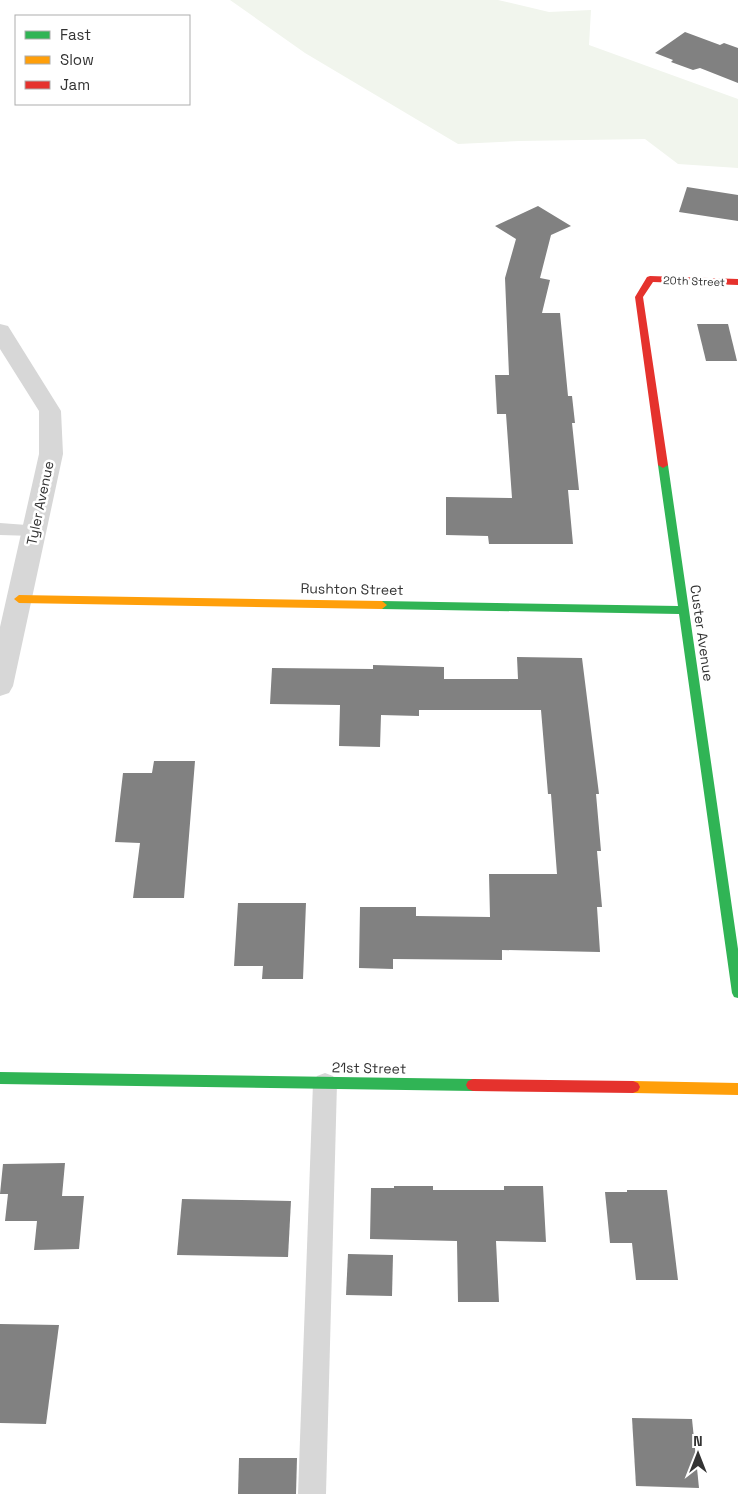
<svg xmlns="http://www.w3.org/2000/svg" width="738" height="1494" font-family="'Space Grotesk',sans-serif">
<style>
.green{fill:#f1f5ed}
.building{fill:#818181}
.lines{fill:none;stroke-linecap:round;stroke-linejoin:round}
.lane{fill:#d7d7d7;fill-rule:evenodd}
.street{fill:#d7d7d7;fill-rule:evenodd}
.fast{fill:#30b455;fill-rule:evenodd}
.slow{fill:#ff9f0a;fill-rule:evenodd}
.jam{fill:#e5322d;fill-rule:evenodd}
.labels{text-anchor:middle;stroke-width:5;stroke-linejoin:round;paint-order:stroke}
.far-street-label{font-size:11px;fill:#333;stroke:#fff}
.street-label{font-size:14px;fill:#333;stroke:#fff}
</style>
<rect width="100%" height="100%" fill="#fff"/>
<!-- green -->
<path class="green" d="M230 0H498L549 12 591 10 589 45 738 99V168L678 164 645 139 519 141 458 144 305 53Z"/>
<!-- building -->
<g class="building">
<path d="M685 32 720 45 724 43 738 48V83L700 68 693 70 671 62 673 60 655 53Z"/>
<path d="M687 187 738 195V221L679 212Z"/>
<path d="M538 206 571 226 551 235 540 278 550 280 542 313H560L568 396H572L575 423H572L579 490H568L573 544H489L488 536 446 535V497L512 498 506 414H497L495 375H509L505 278 516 239 495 226Z"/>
<path d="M697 324H728L737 361H706Z"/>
<path d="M517 657 582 658 599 794H596L601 851H597L602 907H597L600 952 502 950V960L393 959V969L359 968 360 907H416V916L490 917 489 874H557L551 794H548L541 710H419V716L381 715 380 747 339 746 340 705 270 704 272 668 373 669V665L444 667V679H518Z"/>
<path d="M154 761H195L184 898H133L140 843 115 842 123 773H152Z"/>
<path d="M238 903H306L303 979H262L263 966H234Z"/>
<path d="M65 1163 62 1196H84L79 1249 34 1250 37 1221H5L8 1194H0L3 1164Z"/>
<path d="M394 1186H433V1190H504V1186H543L546 1242 496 1241 499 1302H458L457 1241 370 1239 371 1188H394Z"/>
<path d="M627 1190H667L678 1280H636L632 1243H610L605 1192H627Z"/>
<path d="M182 1199 291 1201 288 1257 177 1255Z"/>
<path d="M348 1254 393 1255 392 1296 346 1295Z"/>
<path d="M0 1324 59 1325 46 1424 0 1423Z"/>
<path d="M632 1418 692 1419 699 1488 636 1486Z"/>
<path d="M239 1458H297L296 1494H238Z"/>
</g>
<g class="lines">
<!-- lane -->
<g class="lane">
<path d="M0 523 40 526 43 530 40 534 34 536 0 535Z"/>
<path d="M325 1073 333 1076 337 1083 326 1494H298L313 1083 317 1076Z"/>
</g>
<!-- street -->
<path class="street" d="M0 324 8 326 61 411 63 454 13 686 9 693 0 696V627L39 454V411L0 349Z"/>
<!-- fast -->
<g class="fast">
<path d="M663 462 668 465 738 949V998L734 997 732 993 679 614 382 609 377 605 382 601 678 606 658 465Z"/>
<path d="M0 1072 473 1079 478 1081 480 1085 478 1089 473 1091 0 1084Z"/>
</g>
<!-- slow -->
<g class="slow">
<path d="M19 595 382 601 387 605 382 609 19 603 14 599Z"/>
<path d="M633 1081 738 1083V1095L633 1093 628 1091 626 1087 628 1083Z"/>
</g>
<!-- jam -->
<g class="jam">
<path d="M650 276 738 279V285L653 282 643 297 668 465 663 468 658 465 635 297 647 277Z"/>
<path d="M473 1079 633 1081 638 1083 640 1087 638 1091 633 1093 473 1091 468 1089 466 1085 468 1081Z"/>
</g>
</g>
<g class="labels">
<!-- far-street labels -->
<g class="far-street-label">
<text transform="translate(694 281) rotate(2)" y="4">20th Street</text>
</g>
<!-- street labels -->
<g class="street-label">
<text transform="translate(40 503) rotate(-78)" y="5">Tyler Avenue</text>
<text transform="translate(352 589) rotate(1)" y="5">Rushton Street</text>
<text transform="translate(702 633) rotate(82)" y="5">Custer Avenue</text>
<text transform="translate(369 1068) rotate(1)" y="5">21st Street</text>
</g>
</g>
<!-- legend -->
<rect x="15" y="15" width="175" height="90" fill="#ffffff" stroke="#adadad"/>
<rect x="25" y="31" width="25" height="8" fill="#30b455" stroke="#adadad"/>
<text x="60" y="40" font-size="15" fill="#333333">Fast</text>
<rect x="25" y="56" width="25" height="8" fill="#ff9f0a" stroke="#adadad"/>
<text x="60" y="65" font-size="15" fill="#333333">Slow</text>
<rect x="25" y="81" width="25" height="8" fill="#e5322d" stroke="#adadad"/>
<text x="60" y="90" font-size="15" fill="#333333">Jam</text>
<!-- north arrow -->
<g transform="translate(698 1454)" stroke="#ffffff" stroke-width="4" paint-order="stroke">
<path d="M0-4L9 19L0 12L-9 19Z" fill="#333333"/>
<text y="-8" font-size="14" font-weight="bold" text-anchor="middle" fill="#333333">N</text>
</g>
</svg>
